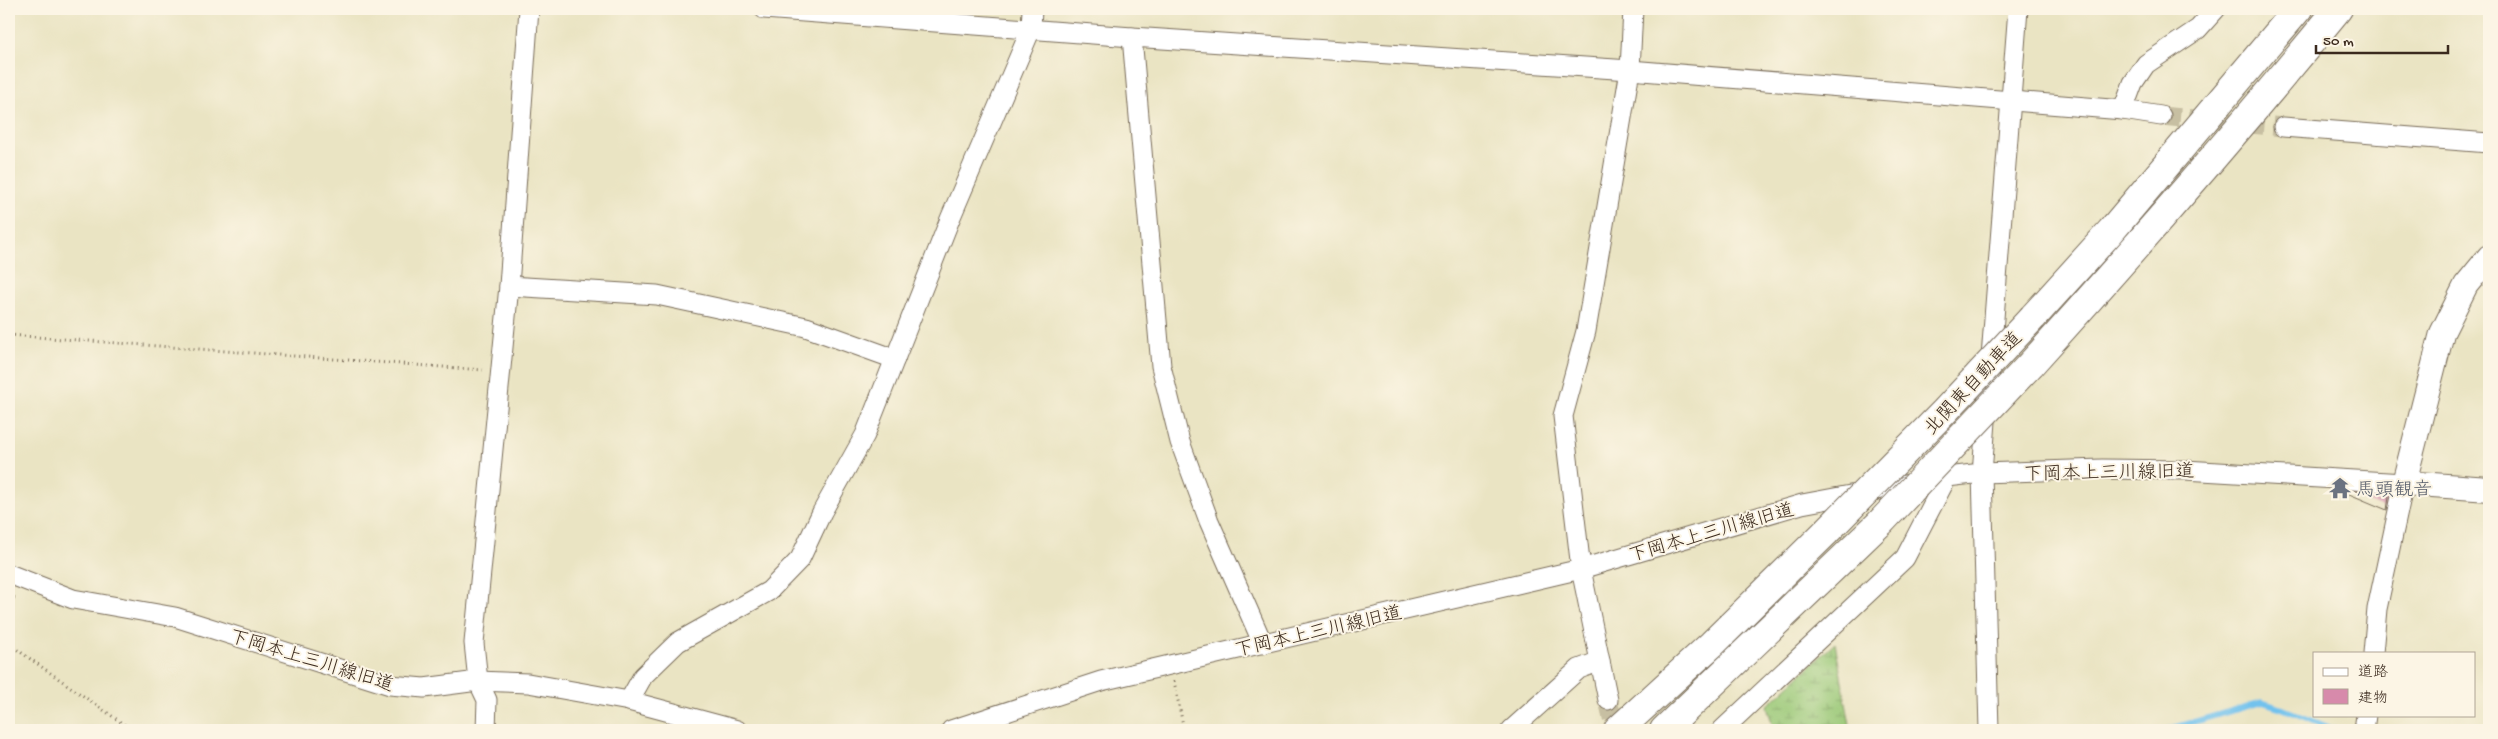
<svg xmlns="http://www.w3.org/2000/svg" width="2498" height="739" font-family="'Gochi Hand','Klee One',sans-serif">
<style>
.wetland{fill:url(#wetland-marsh);stroke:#6a794a}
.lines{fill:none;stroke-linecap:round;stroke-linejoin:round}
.stream{stroke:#72c2ed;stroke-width:5.5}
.building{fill:url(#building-hatch)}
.minor-tunnel{stroke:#c7bfa2;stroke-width:19;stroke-dasharray:19 9;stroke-linecap:butt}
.minor-casing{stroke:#786b58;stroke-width:21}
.tertiary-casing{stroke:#786b58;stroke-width:26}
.motorway-casing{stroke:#786b58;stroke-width:30}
.path{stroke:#786b58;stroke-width:3;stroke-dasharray:1 4;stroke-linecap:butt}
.minor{stroke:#fff;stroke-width:19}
.tertiary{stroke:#fff;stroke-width:24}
.motorway{stroke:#fff;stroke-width:28}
.motorway-bridge-casing{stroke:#786b58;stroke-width:30;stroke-linecap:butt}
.motorway-bridge{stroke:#fff;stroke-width:28}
.labels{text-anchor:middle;stroke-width:4;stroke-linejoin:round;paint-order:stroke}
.street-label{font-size:19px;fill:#3b2a1e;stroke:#fcf5e5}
.worship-label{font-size:19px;fill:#5b616d;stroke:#fcf5e5;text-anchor:start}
</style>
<defs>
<pattern id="wetland-marsh" width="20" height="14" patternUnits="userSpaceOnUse" patternTransform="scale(1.25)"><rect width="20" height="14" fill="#99c876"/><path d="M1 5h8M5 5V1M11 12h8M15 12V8" fill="none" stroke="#7ea360"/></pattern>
<pattern id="building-hatch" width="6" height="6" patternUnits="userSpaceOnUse" patternTransform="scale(1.25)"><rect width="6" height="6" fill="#d78aab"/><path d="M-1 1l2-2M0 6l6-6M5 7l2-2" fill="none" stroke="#b0718b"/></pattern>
</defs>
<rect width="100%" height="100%" fill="#fcf5e5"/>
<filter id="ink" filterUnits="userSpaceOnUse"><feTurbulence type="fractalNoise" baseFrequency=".02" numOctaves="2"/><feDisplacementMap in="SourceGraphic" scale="10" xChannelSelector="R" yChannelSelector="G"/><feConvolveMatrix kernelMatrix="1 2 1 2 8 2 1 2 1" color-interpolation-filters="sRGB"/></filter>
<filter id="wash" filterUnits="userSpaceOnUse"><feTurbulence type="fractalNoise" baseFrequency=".0096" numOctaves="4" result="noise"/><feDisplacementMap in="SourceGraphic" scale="20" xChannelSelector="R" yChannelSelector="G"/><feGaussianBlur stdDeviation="1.12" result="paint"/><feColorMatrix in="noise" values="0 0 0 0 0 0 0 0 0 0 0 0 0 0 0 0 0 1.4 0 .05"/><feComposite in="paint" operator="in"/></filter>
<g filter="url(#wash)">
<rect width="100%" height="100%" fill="#eae4c3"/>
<!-- wetland -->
<path class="wetland" d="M1835 643 1851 730H1774L1767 706Z"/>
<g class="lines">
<!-- stream -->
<path class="stream" d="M2166 730 2262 702 2281 708 2336 730"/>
</g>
<g id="blocks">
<!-- building -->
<path class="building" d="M2342 491 2387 493 2389 497 2387 510Z"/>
</g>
</g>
<g filter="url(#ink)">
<use href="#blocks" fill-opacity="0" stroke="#786b58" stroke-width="1"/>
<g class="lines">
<!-- minor-tunnel -->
<g class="minor-tunnel">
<path d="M2161 116 2283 127"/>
<path d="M1608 700 1615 730"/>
</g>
<!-- minor casing -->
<g class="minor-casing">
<g id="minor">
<path d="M764 9 1132 37 1630 70 2123 110 2161 116"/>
<path d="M1132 37 1161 366 1180 442 1209 521 1263 644"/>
<path d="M2123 110 2133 83 2146 64 2198 29 2216 9"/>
<path d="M2283 127 2489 143"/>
<path d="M509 286 657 295 806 327 895 359"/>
<path d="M9 574 73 599 175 617 390 685 424 688 478 681 528 683 629 701 737 730"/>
<path d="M1608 700 1581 569 1563 416 1586 331 1630 70 1633 9"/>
<path d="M629 701 643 676 678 642 769 591 800 559 822 512 865 435 950 219 1031 29 1032 9"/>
<path d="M486 730 487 700 478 681 474 643 509 286 529 9"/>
<path d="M951 730 1101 681 1581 569 1802 504 1947 477 1982 473 2102 469 2185 470 2404 483 2377 609 2373 653"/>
<path d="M1511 730 1579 669 1600 661"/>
<path d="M1722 730 1905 558 1947 477"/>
<path d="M1989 730 1982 473 2018 9"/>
<path d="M2364 730 2366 715"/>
</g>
</g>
<!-- tertiary casing -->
<g class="tertiary-casing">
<path id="tertiary" d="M2489 257 2466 285 2442 333 2404 483 2489 489"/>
</g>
<!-- motorway casing -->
<g class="motorway-casing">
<g id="motorway">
<path d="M2033 317 2111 231 2298 9"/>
<path d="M2031 364C2136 248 2239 130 2338 9"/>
<path d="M1618 730 1712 644 1826 532"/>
<path d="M1664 730 1881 522"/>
</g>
</g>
<!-- path -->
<g class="path">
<path d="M9 335 483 370"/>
<path d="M9 597 18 598"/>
<path d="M9 644 132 730"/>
<path d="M1174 681 1184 730"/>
</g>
<!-- minor -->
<use href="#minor" class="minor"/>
<!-- tertiary -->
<use href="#tertiary" class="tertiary"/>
<!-- motorway -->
<use href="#motorway" class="motorway"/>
<!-- motorway-bridge casing -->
<g class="motorway-bridge-casing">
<g id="motorway-bridge">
<path d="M1881 522 2031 364"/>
<path d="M1826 532 1944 412 2033 317"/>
</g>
</g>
<!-- motorway-bridge -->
<use href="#motorway-bridge" class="motorway-bridge"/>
</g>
</g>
<!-- icons -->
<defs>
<g id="temple-bare" transform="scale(1.725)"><path d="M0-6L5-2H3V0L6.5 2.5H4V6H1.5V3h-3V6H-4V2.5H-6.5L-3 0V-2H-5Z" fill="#6b7280" stroke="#fcf5e5" stroke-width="2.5" paint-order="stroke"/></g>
</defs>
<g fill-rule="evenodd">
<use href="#temple-bare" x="2340" y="488"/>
</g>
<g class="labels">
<!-- street labels -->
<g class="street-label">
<text transform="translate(1972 382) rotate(-47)" y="7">北関東自動車道</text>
<text transform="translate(2109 471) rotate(-1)" y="7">下岡本上三川線旧道</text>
<text transform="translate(1711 531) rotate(-16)" y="7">下岡本上三川線旧道</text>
<text transform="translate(1318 630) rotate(-13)" y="7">下岡本上三川線旧道</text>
<text transform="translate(312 659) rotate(17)" y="7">下岡本上三川線旧道</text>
</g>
<!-- worship labels -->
<g class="worship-label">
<text x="2356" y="495">馬頭観音</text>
</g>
</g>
<!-- margin -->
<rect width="2498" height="739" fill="none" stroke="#fcf5e5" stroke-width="30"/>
<!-- legend -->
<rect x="2313" y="652" width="162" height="65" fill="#fcf5e5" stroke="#afa495"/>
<rect x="2323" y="668" width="25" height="8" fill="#ffffff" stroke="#afa495"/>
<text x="2358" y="676" font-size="15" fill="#3b2a1e">道路</text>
<rect x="2323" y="689" width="25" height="15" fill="#d78aab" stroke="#afa495"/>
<text x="2358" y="702" font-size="15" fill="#3b2a1e">建物</text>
<!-- scale -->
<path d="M2316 45v8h132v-8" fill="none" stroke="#3b2a1e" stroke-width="2.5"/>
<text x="2323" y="45" font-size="15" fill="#3b2a1e" stroke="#fcf5e5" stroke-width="4" paint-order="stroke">50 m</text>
</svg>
